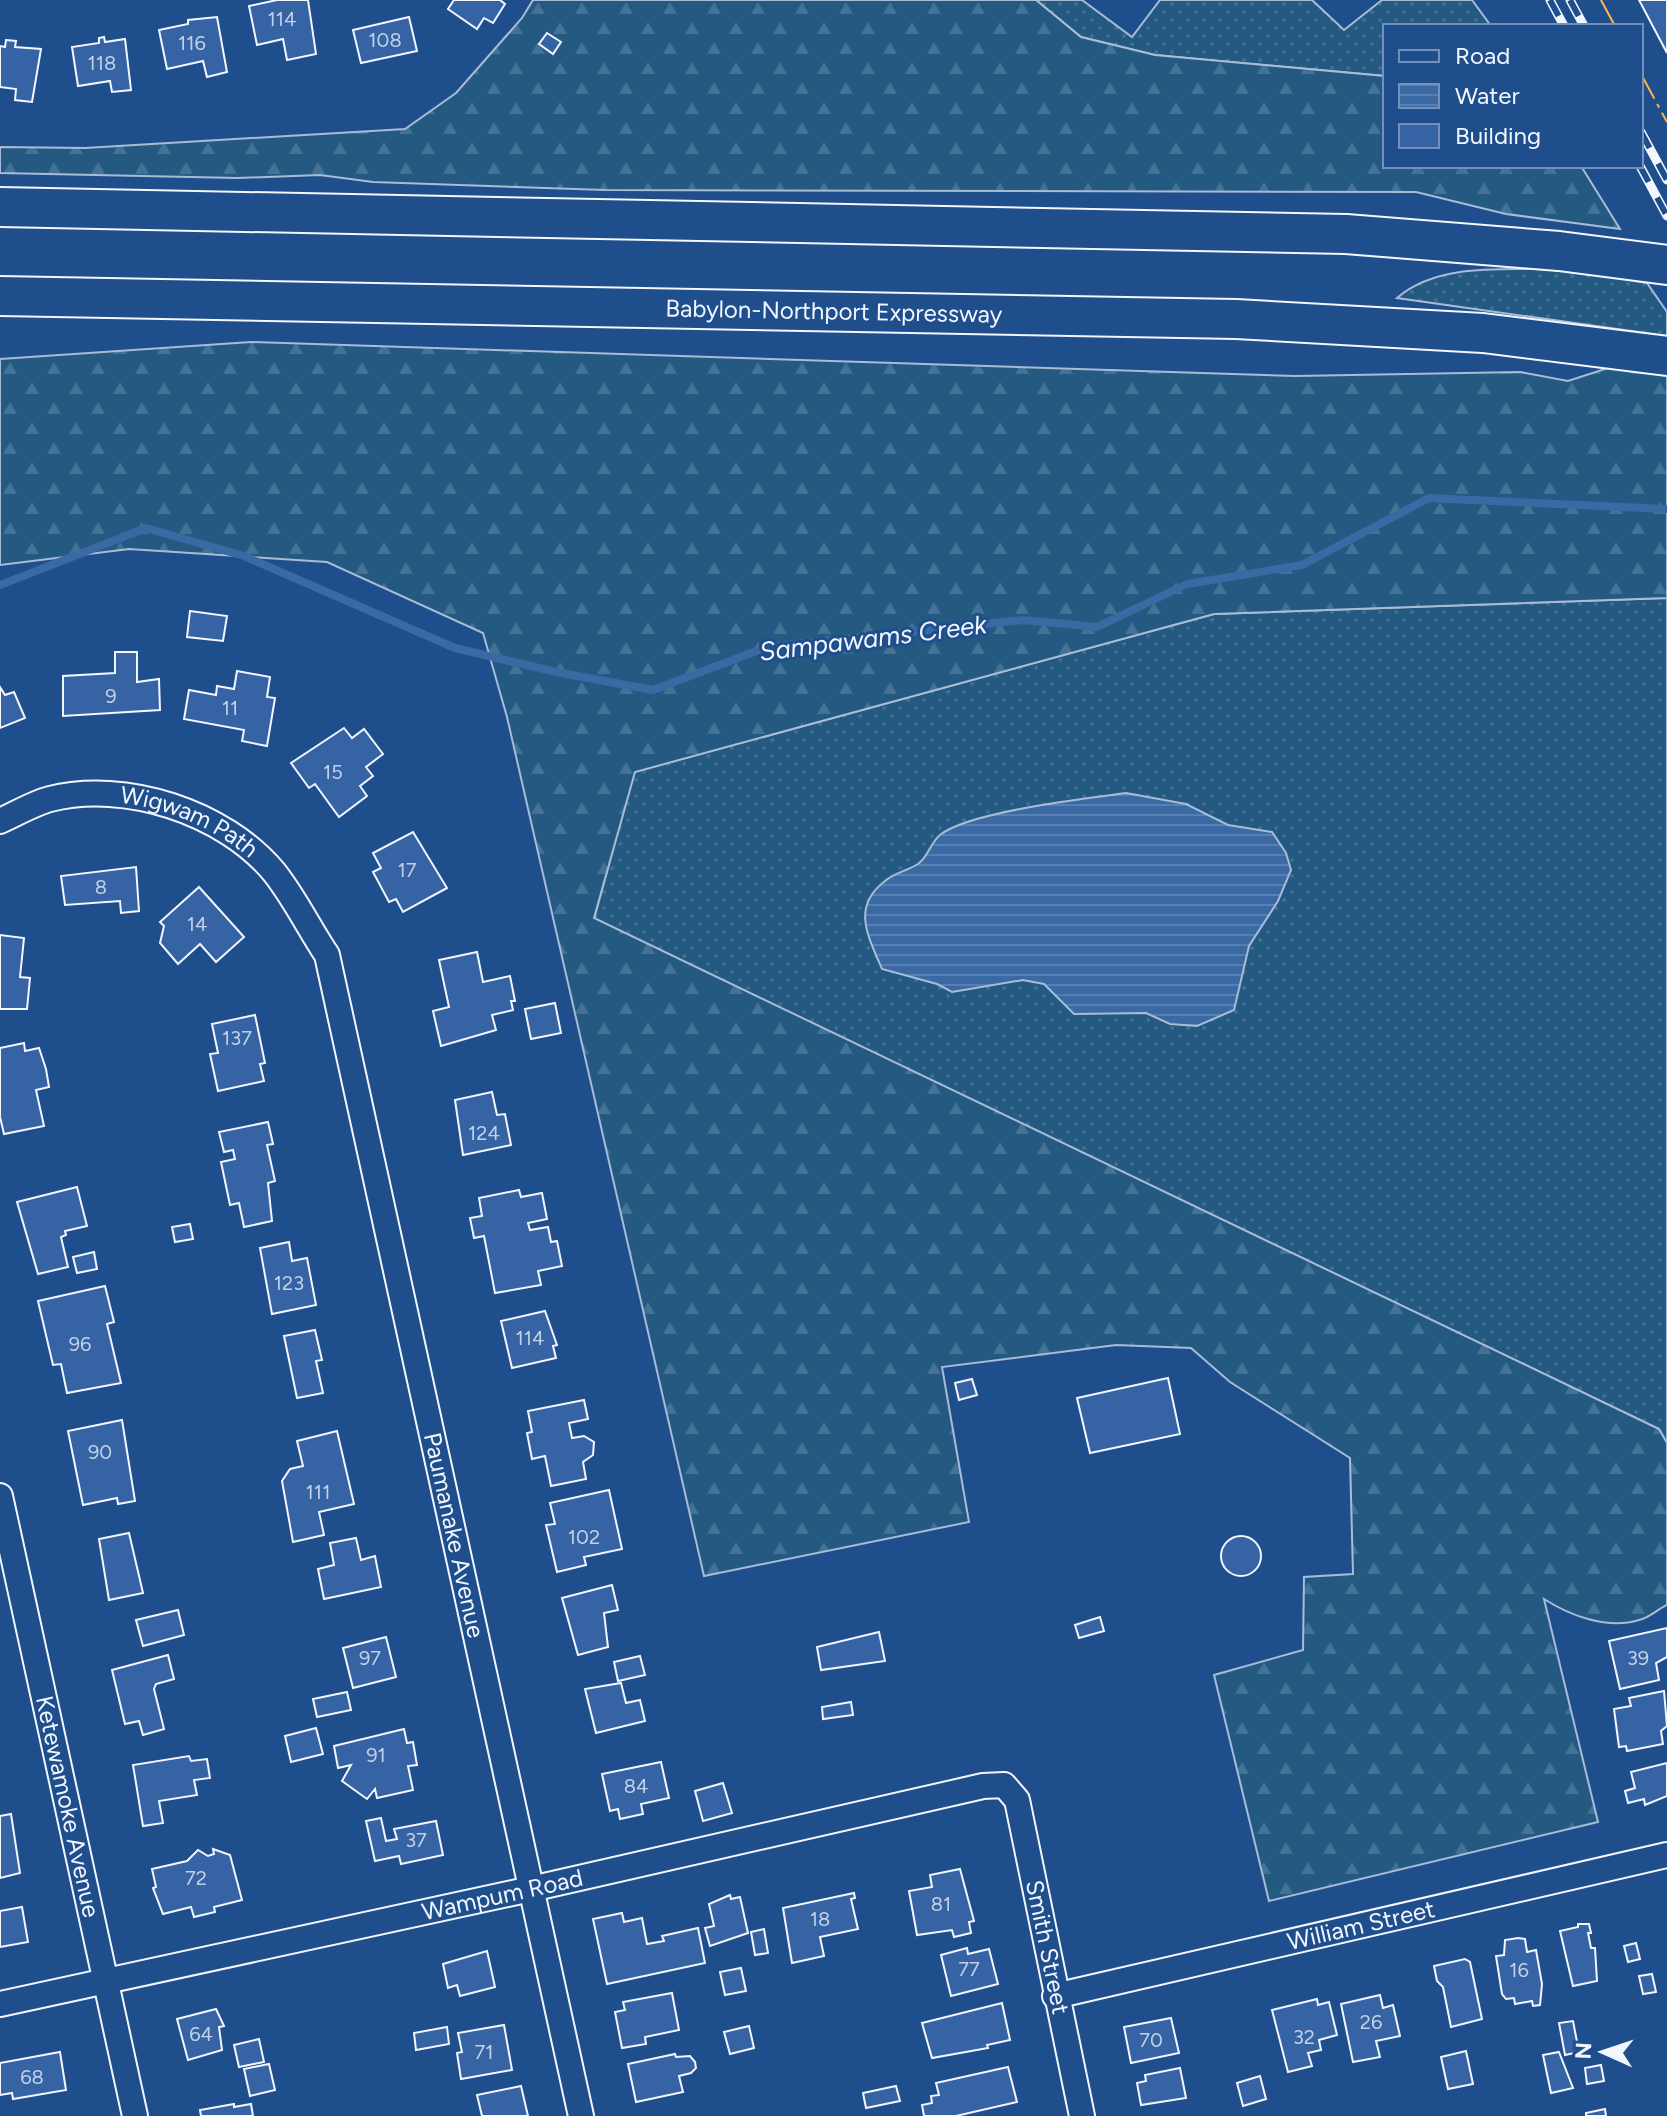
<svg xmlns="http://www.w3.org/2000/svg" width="1667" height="2116" font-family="Figtree,sans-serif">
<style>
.grass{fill:url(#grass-dots);stroke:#a8bbd7;stroke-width:2}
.forest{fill:url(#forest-firs);stroke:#a8bbd7;stroke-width:2}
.water{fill:url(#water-rules);stroke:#a8bbd7;stroke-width:2}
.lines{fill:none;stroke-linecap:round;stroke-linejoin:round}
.stream{stroke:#3b69a3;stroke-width:8}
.building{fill:#3563a3;stroke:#f2f6ff;stroke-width:2}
.street-casing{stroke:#f2f6ff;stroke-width:28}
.primary-casing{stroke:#f2f6ff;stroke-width:42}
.street{stroke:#1f4e8c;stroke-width:24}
.primary{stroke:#1f4e8c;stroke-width:38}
.rail-casing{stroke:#f2f6ff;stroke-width:9}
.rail{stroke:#1f4e8c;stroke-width:6;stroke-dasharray:18;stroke-linecap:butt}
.power{stroke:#ffb74d;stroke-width:2;stroke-dasharray:28 6 4 6;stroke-linecap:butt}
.labels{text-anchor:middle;stroke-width:6;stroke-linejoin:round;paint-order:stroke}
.number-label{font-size:20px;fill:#c3d1e8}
.street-label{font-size:24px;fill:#f2f6ff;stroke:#1f4e8c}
.water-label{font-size:26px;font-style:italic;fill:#f2f6ff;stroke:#1f4e8c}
</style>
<defs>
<pattern id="grass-dots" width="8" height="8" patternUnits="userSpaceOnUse" patternTransform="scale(2)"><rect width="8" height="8" fill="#245a82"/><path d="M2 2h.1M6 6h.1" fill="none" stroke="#447295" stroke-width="1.8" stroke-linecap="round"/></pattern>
<pattern id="forest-firs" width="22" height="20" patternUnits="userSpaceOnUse" patternTransform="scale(2)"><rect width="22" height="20" fill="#245a82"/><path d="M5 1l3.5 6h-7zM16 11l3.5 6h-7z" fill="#447295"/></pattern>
<pattern id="water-rules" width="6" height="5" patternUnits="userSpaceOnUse" patternTransform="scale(2)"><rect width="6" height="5" fill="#3b69a3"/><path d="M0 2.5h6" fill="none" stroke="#587fb1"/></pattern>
</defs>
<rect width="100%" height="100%" fill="#1f4e8c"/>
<!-- grass -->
<g class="grass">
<path d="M1036 0H1082L1132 37 1160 0H1312L1344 30 1382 0H1472L1491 26H1385V76L1155 55 1081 37Z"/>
<path d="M1568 269 1647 283 1667 312V336L1397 298C1441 260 1514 271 1568 269Z"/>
<path d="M1667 598V1443L1659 1429 594 919 634 772 1214 614Z"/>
</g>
<!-- forest -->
<g class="forest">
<path d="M533 0H1036L1081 37 1155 55 1385 76V166H1581L1620 229 1506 214 1416 192 605 190 373 182 320 175 238 178 0 173V147L85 148 405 129 456 93 522 18Z"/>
<path d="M251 342 1295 376 1520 372 1568 381 1611 367 1667 375V598L1214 614 635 772 594 918 1659 1429 1667 1443V1605C1658 1609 1649 1618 1639 1620 1607 1630 1569 1615 1544 1599L1598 1822 1269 1901 1214 1675 1303 1650 1304 1577 1353 1574 1350 1458 1230 1382 1191 1348 1116 1345 942 1367 969 1522 704 1576 507 717 483 633 327 562 129 549 0 565V359Z"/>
</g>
<!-- water -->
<path class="water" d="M1126 793 1186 804 1228 825 1272 832 1286 853 1291 870 1278 901 1249 946 1234 1010 1197 1026 1170 1024 1146 1013 1074 1014 1044 984 1023 980 952 992 937 984 882 969C868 936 851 907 885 881 894 873 907 871 918 864 928 857 931 842 940 835 968 812 1088 798 1126 793Z"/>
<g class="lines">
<!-- stream -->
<path class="stream" d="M0 585 146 528 244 556 455 648 556 672 653 690 767 647 1023 620 1097 627 1187 584 1302 565 1429 498 1667 509"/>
</g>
<!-- building -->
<g class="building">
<path d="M277 0H308L316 54 287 60 283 39 257 45 249 6Z"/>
<path d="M454 0H500L505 4 493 23 484 18 477 29 448 9Z"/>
<path d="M1639 0H1667V53Z"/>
<path d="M217 17 227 72 207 77 203 61 167 69 159 30 188 24V20Z"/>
<path d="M409 17 417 51 361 63 353 30Z"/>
<path d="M547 33 561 42 553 54 539 44Z"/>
<path d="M104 37 105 42 125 39 131 90 112 92 110 81 78 86 72 47 99 43V38Z"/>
<path d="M6 40 16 41 15 47 41 49 32 102 15 100 16 89 0 87V46L5 47Z"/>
<path d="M190 611 227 616 223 641 187 637Z"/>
<path d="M115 652H137V682L159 679 160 710 63 716V676L115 673Z"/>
<path d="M237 671 270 677 267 697 275 698 267 746 242 741 244 730 184 719 189 690 216 695 217 686 234 689Z"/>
<path d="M0 687 5 695 14 692 25 718 0 728Z"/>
<path d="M344 728 352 738 364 729 383 754 366 767 373 776 360 786 367 796 339 817 315 784 309 788 291 763Z"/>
<path d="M413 832 447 888 403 912 396 899 389 902 373 872 381 868 373 853Z"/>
<path d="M136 867 139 911 121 913 120 901 65 905 61 876Z"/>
<path d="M199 887 244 937 216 962 200 944 178 964 160 943 164 926 160 922Z"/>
<path d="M0 935 24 938 20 977 30 978 27 1009H0Z"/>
<path d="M477 952 483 982 510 976 515 1001H511L513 1010 492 1015 496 1030 441 1046 433 1011 449 1007 439 960Z"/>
<path d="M555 1003 561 1033 531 1039 525 1009Z"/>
<path d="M255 1015 265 1063 260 1064 264 1081 218 1091 210 1054 218 1053 212 1024Z"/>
<path d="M24 1043 25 1051 39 1048 46 1069 49 1087 36 1090 44 1126 4 1134 0 1117V1048Z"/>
<path d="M492 1092 497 1115 505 1114 511 1145 463 1155 455 1100Z"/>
<path d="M268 1122 273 1144 267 1145 275 1181 268 1183 272 1221 244 1227 239 1203 230 1205 221 1162 235 1159 233 1150 224 1152 219 1132Z"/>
<path d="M77 1187 87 1226 65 1231 66 1235 61 1237 68 1267 38 1274 17 1202Z"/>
<path d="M519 1190 521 1197 542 1193 547 1219 528 1223 530 1230 548 1227 551 1242 557 1241 562 1266 538 1271 541 1285 495 1293 484 1236 474 1238 470 1218 482 1216 479 1198Z"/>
<path d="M190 1224 193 1239 175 1242 172 1227Z"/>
<path d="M289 1242 292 1261 307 1258 316 1305 272 1314 260 1248Z"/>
<path d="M94 1252 97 1269 77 1273 73 1257Z"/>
<path d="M105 1286 114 1322 107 1324 121 1383 67 1393 61 1364 53 1365 38 1301Z"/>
<path d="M545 1311 557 1345 553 1346 556 1358 512 1368 501 1321Z"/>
<path d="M315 1330 322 1360 316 1361 323 1393 297 1398 284 1336Z"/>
<path d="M1168 1378 1180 1434 1090 1453 1077 1398Z"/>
<path d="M972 1379 977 1395 959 1400 955 1383Z"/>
<path d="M584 1400 588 1419 569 1423 572 1438 584 1436 594 1442 593 1455 583 1462 586 1479 551 1486 545 1456 532 1459 527 1433 532 1432 528 1411Z"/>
<path d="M122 1420 135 1501 118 1504 117 1498 83 1505 68 1431Z"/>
<path d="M337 1431 354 1504 319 1512 324 1535 293 1542 282 1481 290 1469 303 1466 297 1441Z"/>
<path d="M609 1490 622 1549 584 1557 586 1565 557 1572 546 1525 555 1524 550 1503Z"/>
<path d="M129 1533 143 1593 109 1600 99 1539Z"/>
<circle cx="1241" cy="1556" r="20"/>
<path d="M356 1538 361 1560 375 1556 381 1587 324 1599 318 1569 334 1565 330 1543Z"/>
<path d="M612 1585 618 1610 604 1613 608 1647 578 1655 562 1598Z"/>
<path d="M178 1610 184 1635 143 1646 136 1620Z"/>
<path d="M1100 1617 1104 1631 1079 1638 1075 1625Z"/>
<path d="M1667 1628V1657L1656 1663 1659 1680 1620 1689 1609 1641Z"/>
<path d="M879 1632 885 1661 821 1670 817 1647Z"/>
<path d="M386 1637 396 1677 353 1688 343 1648Z"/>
<path d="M168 1655 174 1679 156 1684 154 1689 164 1729 143 1735 139 1721 125 1724 112 1670Z"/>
<path d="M640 1656 645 1675 618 1681 614 1662Z"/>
<path d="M621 1683 626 1703 640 1700 645 1721 596 1733 585 1689Z"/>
<path d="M1664 1691 1667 1726 1661 1731 1663 1744 1627 1751 1626 1746 1619 1747 1614 1709 1631 1706 1629 1698Z"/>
<path d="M347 1692 351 1710 317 1717 313 1699Z"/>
<path d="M851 1702 853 1715 823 1719 822 1707Z"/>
<path d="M316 1728 323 1754 291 1762 285 1736Z"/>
<path d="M404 1729 407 1743 413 1742 417 1765 408 1766 413 1790 377 1798 375 1789 367 1799 342 1781 351 1765 338 1768 334 1746Z"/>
<path d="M189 1756 191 1761 207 1759 210 1778 194 1780 197 1795 159 1801 163 1823 143 1826 133 1765Z"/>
<path d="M661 1762 669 1798 641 1804 643 1814 620 1819 618 1809 610 1811 602 1774Z"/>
<path d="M1667 1763V1796L1645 1805 1644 1799 1628 1803 1625 1791 1635 1788 1631 1772Z"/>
<path d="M723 1783 732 1813 703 1821 695 1791Z"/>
<path d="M11 1814 20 1873 0 1878V1816Z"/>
<path d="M381 1818 386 1841 397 1839 394 1829 436 1821 443 1855 401 1864 399 1856 375 1861 366 1821Z"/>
<path d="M213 1849 230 1855 242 1900 214 1907 215 1912 194 1917 191 1907 163 1914 153 1888 156 1887 152 1869 187 1861 198 1850 208 1856 214 1854Z"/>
<path d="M960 1869 974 1921 969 1922 971 1933 954 1937 952 1930 917 1935 909 1891 932 1887 930 1875Z"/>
<path d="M854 1893 855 1898 851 1899 858 1929 820 1937 824 1956 792 1963 783 1908Z"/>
<path d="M730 1895 731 1899 740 1897 748 1933 710 1946 705 1928 714 1926 709 1904Z"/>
<path d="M22 1907 28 1942 0 1947V1911Z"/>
<path d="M622 1913 624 1922 642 1918 647 1944 664 1941 662 1936 698 1928 705 1963 607 1984 593 1919Z"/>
<path d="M1578 1924H1589L1591 1933H1588L1591 1948H1595L1597 1981 1573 1986 1560 1931 1578 1927Z"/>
<path d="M764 1929 768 1953 755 1955 751 1932Z"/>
<path d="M1518 1938 1525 1939 1527 1952 1536 1950 1542 1984 1540 2005 1533 2006 1532 2001 1515 2004 1514 1998 1506 1999 1502 1994 1496 1956 1504 1955 1505 1940Z"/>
<path d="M1636 1943 1640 1959 1628 1962 1624 1946Z"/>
<path d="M967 1948 968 1954 989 1949 998 1984 951 1996 941 1955Z"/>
<path d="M487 1951 495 1987 460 1996 457 1985 448 1988 443 1964Z"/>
<path d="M1465 1959 1470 1962 1482 2019 1451 2027 1443 1987 1437 1981 1434 1966Z"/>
<path d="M741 1968 746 1991 725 1995 720 1972Z"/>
<path d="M1652 1974 1656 1992 1643 1994 1639 1976Z"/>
<path d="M672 1993 679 2030 645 2037 646 2044 622 2048 615 2012 625 2010 623 2002Z"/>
<path d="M1380 1995 1383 2008 1393 2005 1400 2036 1376 2041 1380 2057 1353 2062 1341 2004Z"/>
<path d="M1317 1999 1318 2005 1329 2002 1337 2035 1319 2040 1321 2050 1308 2053 1312 2066 1288 2072 1272 2010Z"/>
<path d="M1002 2003 1010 2040 987 2045 988 2048 932 2058 922 2023Z"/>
<path d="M216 2009 224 2026 219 2027 222 2050 188 2060 177 2019Z"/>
<path d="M1171 2018 1179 2053 1131 2063 1124 2027Z"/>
<path d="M1573 2021 1579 2052 1565 2055 1559 2023Z"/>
<path d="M504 2025 512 2070 461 2079 457 2053 462 2052 458 2033Z"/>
<path d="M749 2026 754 2048 730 2054 724 2032Z"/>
<path d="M447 2027 449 2044 416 2050 414 2033Z"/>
<path d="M259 2039 264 2062 239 2067 234 2045Z"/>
<path d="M1466 2051 1473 2084 1448 2089 1441 2057Z"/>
<path d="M60 2052 66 2090 13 2099 12 2093 0 2095V2063Z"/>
<path d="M1559 2052 1573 2088 1551 2093 1543 2055Z"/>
<path d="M675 2054 676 2057 690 2056 695 2062 696 2068 691 2073 679 2076 683 2092 636 2102 628 2064Z"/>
<path d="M269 2064 275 2090 250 2096 244 2069Z"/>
<path d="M1601 2065 1604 2081 1587 2084 1585 2068Z"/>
<path d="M1008 2067 1017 2102 956 2116H924L922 2105 932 2103 931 2096 939 2095 936 2083Z"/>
<path d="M1180 2068 1186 2098 1141 2105 1137 2083 1146 2081 1145 2075Z"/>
<path d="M1260 2076 1266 2099 1243 2106 1237 2083Z"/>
<path d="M521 2086 528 2116H482L477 2095Z"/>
<path d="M896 2086 900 2101 866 2108 863 2093Z"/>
<path d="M234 2104V2107L251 2104 253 2116H201L200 2110Z"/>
<path d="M1605 2109 1606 2116H1586V2113Z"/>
</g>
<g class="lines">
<!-- street casing -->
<g class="street-casing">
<g id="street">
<path id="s1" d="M0 821C16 814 34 803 50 799 125 780 224 812 274 872 294 897 309 928 327 955L581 2116"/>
<path id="s2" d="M0 1496 135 2116"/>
<path id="s3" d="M1055 1996 1667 1855"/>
<path id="s4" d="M0 2004 531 1889 983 1786 1004 1785 1017 1800 1082 2116"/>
</g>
</g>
<!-- primary casing -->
<g class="primary-casing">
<g id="primary">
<path d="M0 207 1346 234 1559 251 1667 265"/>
<path id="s5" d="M0 296 1236 319 1483 333 1667 356"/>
</g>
</g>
<!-- street -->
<use href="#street" class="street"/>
<!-- primary -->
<use href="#primary" class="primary"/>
<!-- rail casing -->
<g class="rail-casing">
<g id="rail">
<path d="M1550 0 1564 26"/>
<path d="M1570 0 1584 26"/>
<path d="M1641 132 1667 180"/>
<path d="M1640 166 1667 216"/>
</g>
</g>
<!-- rail -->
<use href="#rail" class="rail"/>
<!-- power -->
<g class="power">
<path d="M1601 0 1615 26"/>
<path d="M1641 74 1667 122"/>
</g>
</g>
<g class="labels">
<!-- number labels -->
<g class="number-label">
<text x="282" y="26">114</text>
<text x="385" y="47">108</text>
<text x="192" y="50">116</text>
<text x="102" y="70">118</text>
<text x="111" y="703">9</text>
<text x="230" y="715">11</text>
<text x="333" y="779">15</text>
<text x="407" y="877">17</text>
<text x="101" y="894">8</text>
<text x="197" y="931">14</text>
<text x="237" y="1045">137</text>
<text x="484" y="1140">124</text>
<text x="289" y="1290">123</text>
<text x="530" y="1345">114</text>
<text x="80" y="1351">96</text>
<text x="100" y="1459">90</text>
<text x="318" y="1499">111</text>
<text x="584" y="1544">102</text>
<text x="370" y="1665">97</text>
<text x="1638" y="1665">39</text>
<text x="376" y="1762">91</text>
<text x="636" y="1793">84</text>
<text x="416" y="1847">37</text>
<text x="196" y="1885">72</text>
<text x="941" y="1911">81</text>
<text x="820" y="1926">18</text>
<text x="969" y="1976">77</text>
<text x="1519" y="1977">16</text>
<text x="1371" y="2029">26</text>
<text x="201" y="2041">64</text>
<text x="1304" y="2044">32</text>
<text x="1151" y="2047">70</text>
<text x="484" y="2059">71</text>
<text x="32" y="2084">68</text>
</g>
<!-- street labels -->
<g class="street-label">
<text dy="8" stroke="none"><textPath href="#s5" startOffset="834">Babylon-Northport Expressway</textPath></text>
<text dy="8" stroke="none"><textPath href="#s1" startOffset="200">Wigwam Path</textPath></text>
<text dy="8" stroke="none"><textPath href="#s1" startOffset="994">Paumanake Avenue</textPath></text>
<text dy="8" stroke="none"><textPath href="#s2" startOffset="318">Ketewamoke Avenue</textPath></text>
<text dy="8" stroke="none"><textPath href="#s4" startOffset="514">Wampum Road</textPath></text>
<text dy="8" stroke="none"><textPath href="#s3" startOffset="314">William Street</textPath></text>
<text dy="8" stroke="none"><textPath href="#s4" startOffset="1198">Smith Street</textPath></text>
</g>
<!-- water labels -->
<g class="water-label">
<text transform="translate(873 638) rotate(-7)" y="9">Sampawams Creek</text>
</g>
</g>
<!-- legend -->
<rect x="1383" y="24" width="260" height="144" fill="#1f4e8c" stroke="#7391ba" stroke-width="2"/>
<rect x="1399" y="50" width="40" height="12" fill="#1f4e8c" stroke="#7391ba" stroke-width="2"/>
<text x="1455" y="64" font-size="24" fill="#f2f6ff">Road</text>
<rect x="1399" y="84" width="40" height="24" fill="url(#water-rules)" stroke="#7391ba" stroke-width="2"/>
<text x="1455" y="104" font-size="24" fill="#f2f6ff">Water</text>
<rect x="1399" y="124" width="40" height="24" fill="#3563a3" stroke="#7391ba" stroke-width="2"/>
<text x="1455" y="144" font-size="24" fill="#f2f6ff">Building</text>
<!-- north arrow -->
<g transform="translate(1603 2052) rotate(273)" stroke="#1f4e8c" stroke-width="6" paint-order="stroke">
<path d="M0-6L14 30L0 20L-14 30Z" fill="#f2f6ff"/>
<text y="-12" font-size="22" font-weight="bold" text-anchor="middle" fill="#f2f6ff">N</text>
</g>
</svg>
